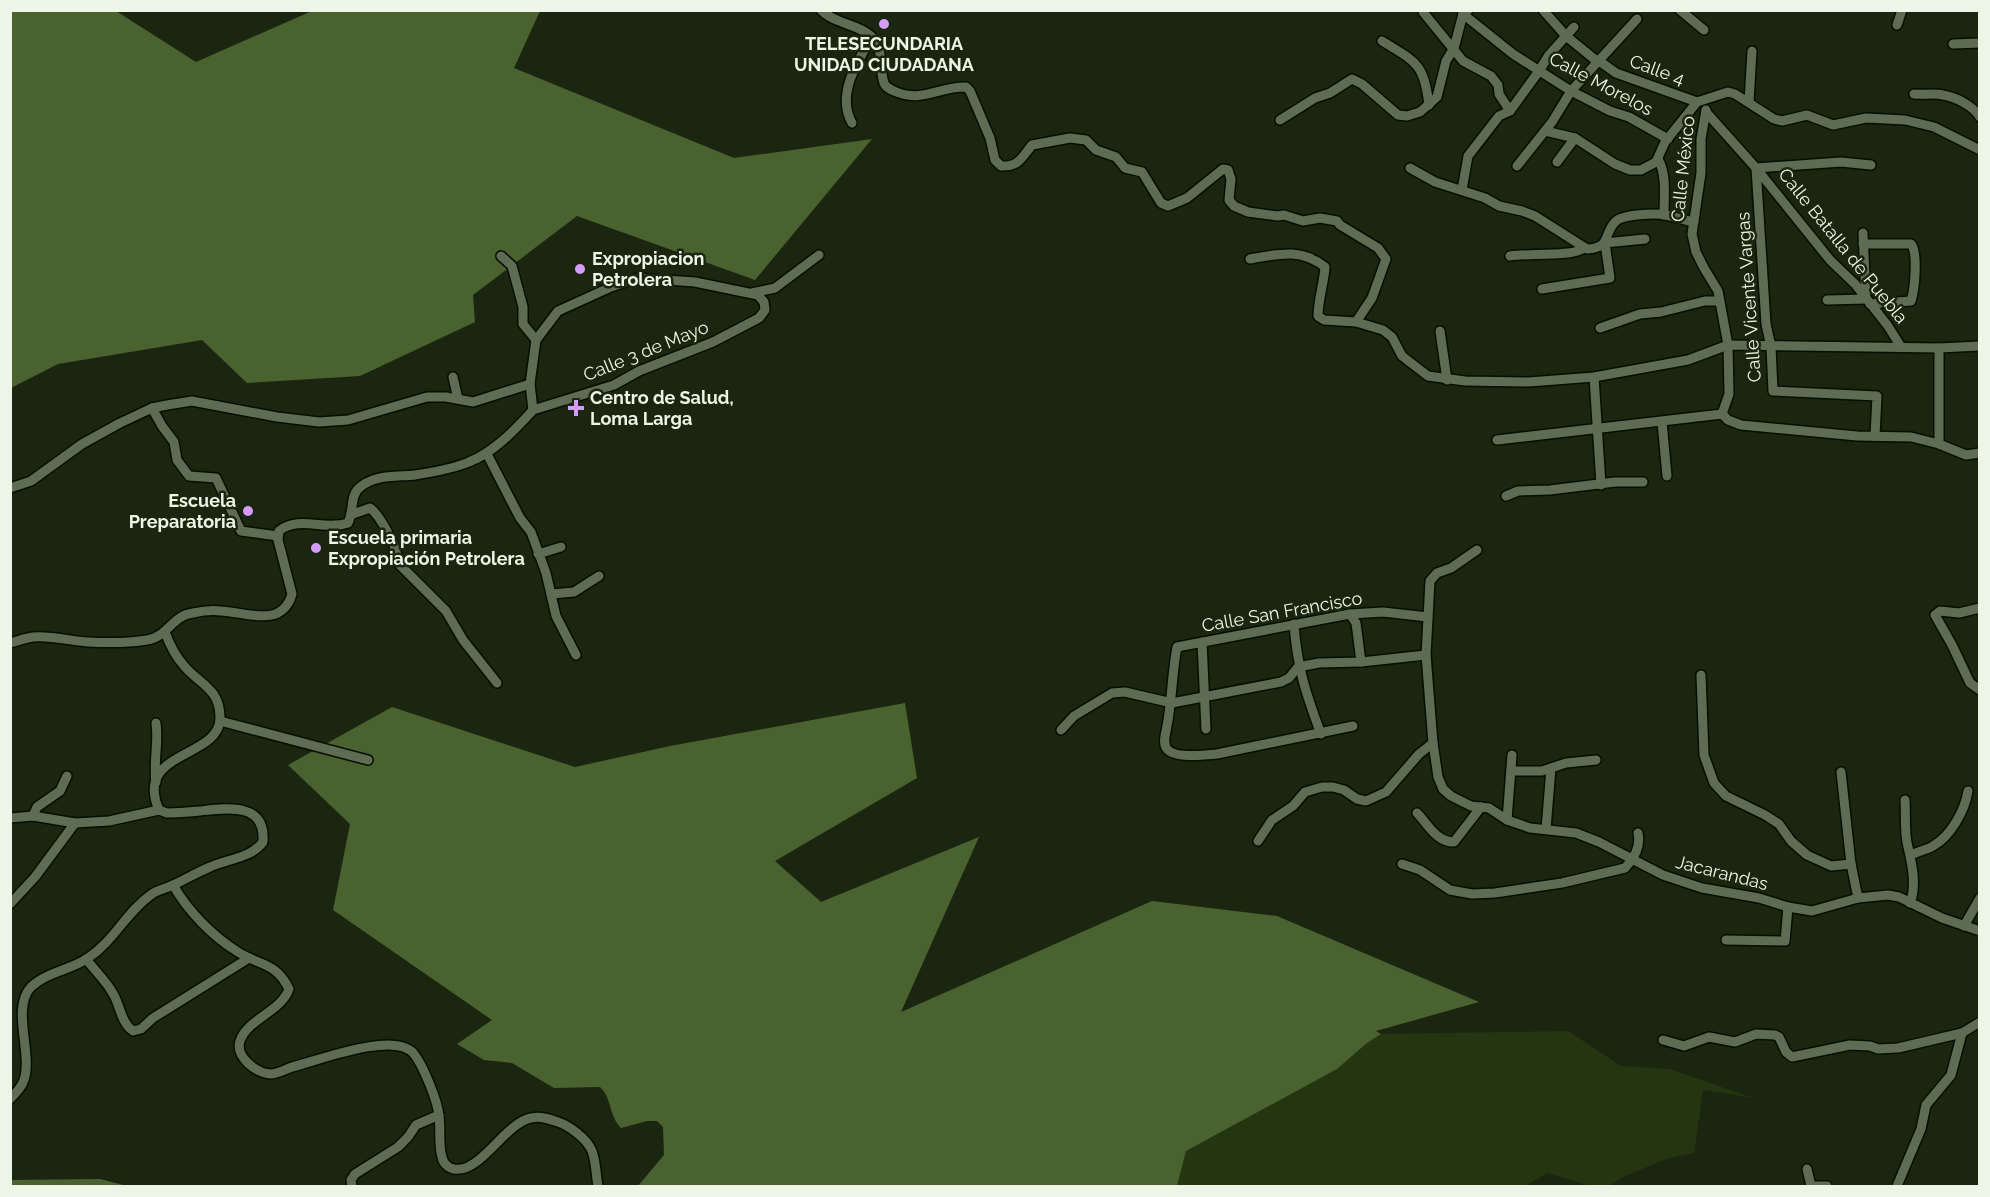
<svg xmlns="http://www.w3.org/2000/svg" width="1990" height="1197" font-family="Raleway,sans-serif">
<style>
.green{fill:#243511}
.forest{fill:#4a622f}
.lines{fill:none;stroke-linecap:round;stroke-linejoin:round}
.minor-casing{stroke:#060e00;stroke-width:12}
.minor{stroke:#5f6c54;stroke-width:9}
.poi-dot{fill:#d49cfc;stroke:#1b2610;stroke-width:2}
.labels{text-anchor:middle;stroke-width:5;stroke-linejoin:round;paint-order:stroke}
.poi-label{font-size:18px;font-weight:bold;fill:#edf5e7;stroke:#1b2610;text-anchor:start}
.street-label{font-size:18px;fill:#edf5e7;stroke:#1b2610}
</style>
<rect width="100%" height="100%" fill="#1b2610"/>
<!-- green -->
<path class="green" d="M1568 1031 1621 1066 1670 1069 1753 1098 1703 1090 1694 1153 1669 1158 1625 1176 1608 1186H1590L1548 1173 1525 1186H1177L1185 1151 1337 1069 1367 1043 1381 1034Z"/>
<!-- forest -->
<g class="forest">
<path d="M11 11H116L196 62 312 11H540L514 68 734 158 872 139 755 280 577 216 473 295 475 322 360 376 247 383 202 340 58 364 11 388Z"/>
<path d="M905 703 917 778 775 861 821 902 979 837 901 1012 1152 901 1277 916 1479 1002 1376 1031 1381 1034 1367 1043 1337 1069 1186 1151 1177 1186H638L664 1155 663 1127 657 1121H647L621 1128C609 1116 612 1098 600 1087L554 1088 512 1063 484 1060 457 1044 492 1020 333 910 350 824 288 765 392 707 575 767 670 746Z"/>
<path d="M100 1179 127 1186H11V1180Z"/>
</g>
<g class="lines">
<!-- minor casing -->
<g class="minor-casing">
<g id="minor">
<path d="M821 10C834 24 860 24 873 38 884 51 879 68 884 83 886 88 890 89 894 91 922 104 939 86 966 87L970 91 990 138 995 160 1001 166C1019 167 1022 157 1032 145L1070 138 1086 140 1096 150 1116 157 1125 168 1142 172 1161 203 1168 206 1187 198 1223 169 1228 170 1231 179 1229 200 1234 206 1248 212 1278 216 1284 215 1303 221 1320 218 1337 221 1340 225 1378 248 1386 259 1372 298 1356 322"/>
<path d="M1543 10 1566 36 1598 62 1602 63 1616 73 1697 102 1728 92 1735 94 1774 119 1782 121 1807 115 1833 125 1866 118 1905 120 1934 127 1980 150"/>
<path d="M1680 10 1704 30"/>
<path d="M1463 11V14L1513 54 1571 91 1610 111 1629 117 1668 139"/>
<path d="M1423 12 1463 61 1491 76 1498 85 1499 94 1510 111"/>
<path d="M1897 25 1902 10"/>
<path d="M1382 41C1416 62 1424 63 1429 105"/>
<path d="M1953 44 1980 43"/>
<path d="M1914 94C1923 95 1934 93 1943 95 1956 97 1973 106 1980 117"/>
<path d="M1749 102 1752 51"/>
<path d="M1706 110 1701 139V173L1692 234 1696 252 1704 268 1718 291 1728 345 1729 394 1722 414"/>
<path d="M1706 112 1756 168 1766 324 1771 347 1773 391 1877 396 1875 436"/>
<path d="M1280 120 1315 98 1330 93 1352 79 1362 84 1398 115 1407 116 1420 112 1437 97 1446 61 1454 48 1463 14 1468 10"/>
<path d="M852 123C836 95 857 62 872 37"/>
<path d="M1545 131 1575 138 1615 164 1630 170H1641L1656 162 1665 142 1697 102"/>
<path d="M1658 159C1667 174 1664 197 1664 215"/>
<path d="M1557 162 1575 138"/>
<path d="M1517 166 1552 122 1571 91 1637 19"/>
<path d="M1410 168 1435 182 1485 198 1499 206 1522 211 1535 216 1587 249C1611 248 1603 235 1615 222 1622 214 1656 213 1666 215 1675 217 1684 220 1694 222"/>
<path d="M1756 168 1830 260 1855 284 1888 326 1901 347"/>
<path d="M1756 168 1841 162 1871 165"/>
<path d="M1462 190 1468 156 1499 116 1510 111 1539 71 1549 55 1574 27"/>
<path d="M1863 244H1911C1918 252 1915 289 1911 301L1870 304"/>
<path d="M501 256 512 266 523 307V324L536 340 530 384 533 410"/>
<path d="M1510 256C1529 253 1572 257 1584 248"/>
<path d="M1250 259C1278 254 1301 248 1325 267 1324 283 1318 300 1318 316L1324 320 1356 322 1383 330 1392 337 1402 356 1428 376 1465 381 1529 382 1594 377 1688 360 1728 345 1939 348 1980 346"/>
<path d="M1542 289 1610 278 1605 243 1645 239"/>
<path d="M752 293 775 288 819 255"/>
<path d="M1827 300 1866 299 1863 233"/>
<path d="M1600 328 1640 314 1661 312 1705 301H1719"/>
<path d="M1440 331 1447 380"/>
<path d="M1939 348V444"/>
<path d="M453 377 458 399"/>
<path d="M1594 377 1601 485"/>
<path d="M152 408 162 426 174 442 177 460 189 476 216 478 241 531 278 536"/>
<path d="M533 410 614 385 639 371 713 342 759 318 765 310 764 302 758 295 695 282 638 278 611 287 558 311 536 340"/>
<path d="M1662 422 1667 476"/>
<path d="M1497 440 1722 414 1728 420 1741 425 1857 436 1911 437 1939 444 1966 455 1980 453"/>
<path d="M487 454 520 518 531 532 546 573 556 616 576 655"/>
<path d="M10 488 31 481 82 444 120 423 152 408 167 405 192 401 277 417 319 422 348 420 427 397H446L473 402 530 384"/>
<path d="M1506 496 1518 491 1550 490 1615 482H1643"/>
<path d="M353 514 370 508C380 515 399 550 398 563L446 611 463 640 497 683"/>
<path d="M1477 550 1451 568 1437 573 1430 581 1426 655 1433 743 1438 777 1443 789 1451 796 1471 806 1489 808 1507 820 1530 828 1576 833 1599 842 1663 875 1702 888 1759 898 1788 907 1812 911 1858 898 1888 895 1899 897 1942 918 1980 931"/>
<path d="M538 554 561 547"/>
<path d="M552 594 574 592 599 576"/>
<path d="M1980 608 1959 613 1940 611 1935 615 1952 645 1970 683 1980 690"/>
<path d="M1350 614 1356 623 1361 662"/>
<path d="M1294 624C1297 667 1306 694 1321 734"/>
<path d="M1202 642 1206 729"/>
<path d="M10 643C18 641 25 638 33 637 50 635 70 641 88 642 107 643 128 643 147 640 167 637 173 615 193 613 202 611 212 610 221 611 246 612 282 629 292 594L278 540 279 531C299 515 325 531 348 523 354 511 350 497 358 489 373 474 396 477 415 475 433 472 453 469 469 462 494 452 515 430 533 410"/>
<path d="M1701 675 1704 755 1714 783 1726 796 1765 815 1779 824 1791 841 1807 855 1831 866 1851 864"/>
<path d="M220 721 368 760"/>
<path d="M1353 726 1217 754C1206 755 1175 759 1167 749 1162 743 1166 733 1167 726 1172 700 1172 673 1177 647L1350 614 1383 612 1428 617"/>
<path d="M1061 730 1074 716 1112 693 1125 692 1172 703 1281 682 1289 678 1298 667 1319 663 1361 662 1426 655"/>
<path d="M1511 771H1542L1566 763 1596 760"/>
<path d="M1841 772 1851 864 1858 898"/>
<path d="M156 782C153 762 159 743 156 723"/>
<path d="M1905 800C1906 815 1904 833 1908 847 1912 864 1917 886 1910 903"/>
<path d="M1417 813C1428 824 1436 842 1454 842L1481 807"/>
<path d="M33 816 37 807 60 791 67 776"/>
<path d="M10 818 33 816 75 823 109 821 159 810"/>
<path d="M1507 820 1512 755"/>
<path d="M1546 829 1551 768"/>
<path d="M1258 841 1272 820 1293 806 1305 792 1322 787H1333L1344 790 1357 799 1366 801 1386 792 1419 754 1433 743"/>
<path d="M1911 855C1918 851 1927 850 1933 846 1951 836 1965 810 1968 791"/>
<path d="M1402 864 1420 870 1450 890 1472 894 1495 893 1562 883 1625 868C1634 858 1641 847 1638 833"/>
<path d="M173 885C188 911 212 936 238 952 260 966 276 962 289 989 281 1012 247 1019 240 1041 235 1057 256 1073 271 1074 277 1074 286 1069 292 1067 317 1061 395 1030 414 1054 423 1065 438 1102 439 1116 441 1130 438 1144 442 1157 443 1163 448 1168 454 1169 480 1174 505 1123 531 1118 541 1116 549 1119 558 1122 570 1126 587 1139 592 1151 596 1161 596 1176 598 1186"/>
<path d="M10 904 35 877 75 823"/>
<path d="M1964 926 1980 898"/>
<path d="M1726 940 1785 941 1788 907"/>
<path d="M86 959C97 973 111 986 117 1002 121 1013 124 1025 133 1031L141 1029 153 1018 249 958"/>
<path d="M1663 1040 1684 1046 1709 1037 1735 1042 1756 1034 1775 1035 1779 1037 1786 1052 1792 1057 1850 1045 1870 1046 1878 1049 1898 1048 1962 1033 1980 1022"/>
<path d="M10 1099C15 1094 22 1087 24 1080 33 1054 11 1008 31 987 46 972 71 970 88 958 114 941 127 911 152 894 158 890 167 888 173 885 186 879 198 872 210 867 228 859 251 858 263 842 266 802 227 808 200 811 189 812 178 813 167 813L159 810C133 750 220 759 220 718 220 689 201 685 185 667 175 656 170 646 165 632"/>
<path d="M1807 1169 1811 1186"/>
<path d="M352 1186 351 1180 355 1174 398 1147 408 1137 416 1125 439 1115"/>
<path d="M1811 1186H1827"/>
<path d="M1897 1186 1921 1129 1926 1105 1951 1075 1962 1033"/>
</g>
</g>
<!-- minor -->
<use href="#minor" class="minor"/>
</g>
<!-- markers -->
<g class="poi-dot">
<circle cx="884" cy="24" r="6"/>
<circle cx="580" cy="269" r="6"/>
<path d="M573 399h6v6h6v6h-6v6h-6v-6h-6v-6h6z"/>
<circle cx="248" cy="511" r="6"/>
<circle cx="316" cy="548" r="6"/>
</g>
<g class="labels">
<!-- poi labels -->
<g class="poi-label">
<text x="884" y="50" text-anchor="middle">TELESECUNDARIA<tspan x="884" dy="21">UNIDAD CIUDADANA</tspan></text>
<text x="592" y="265">Expropiacion<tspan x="592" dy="21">Petrolera</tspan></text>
<text x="590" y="404">Centro de Salud,<tspan x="590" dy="21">Loma Larga</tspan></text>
<text x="236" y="507" text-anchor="end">Escuela<tspan x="236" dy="21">Preparatoria</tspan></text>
<text x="328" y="544">Escuela primaria<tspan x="328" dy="21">Expropiación Petrolera</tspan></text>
</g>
<!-- street labels -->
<g class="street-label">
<text transform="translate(1657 70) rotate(20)" y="6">Calle 4</text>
<text transform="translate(1601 84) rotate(28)" y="6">Calle Morelos</text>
<text transform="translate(1683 169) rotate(-84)" y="6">Calle México</text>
<text transform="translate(1843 246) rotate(51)" y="6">Calle Batalla de Puebla</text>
<text transform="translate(1749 297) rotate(-94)" y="6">Calle Vicente Vargas</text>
<text transform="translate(646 351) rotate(-22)" y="6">Calle 3 de Mayo</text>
<text transform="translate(1282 612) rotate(-10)" y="6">Calle San Francisco</text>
<text transform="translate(1722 873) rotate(14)" y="6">Jacarandas</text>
</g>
</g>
<!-- border -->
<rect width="1990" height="1197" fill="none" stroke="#edf5e7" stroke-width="24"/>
</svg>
